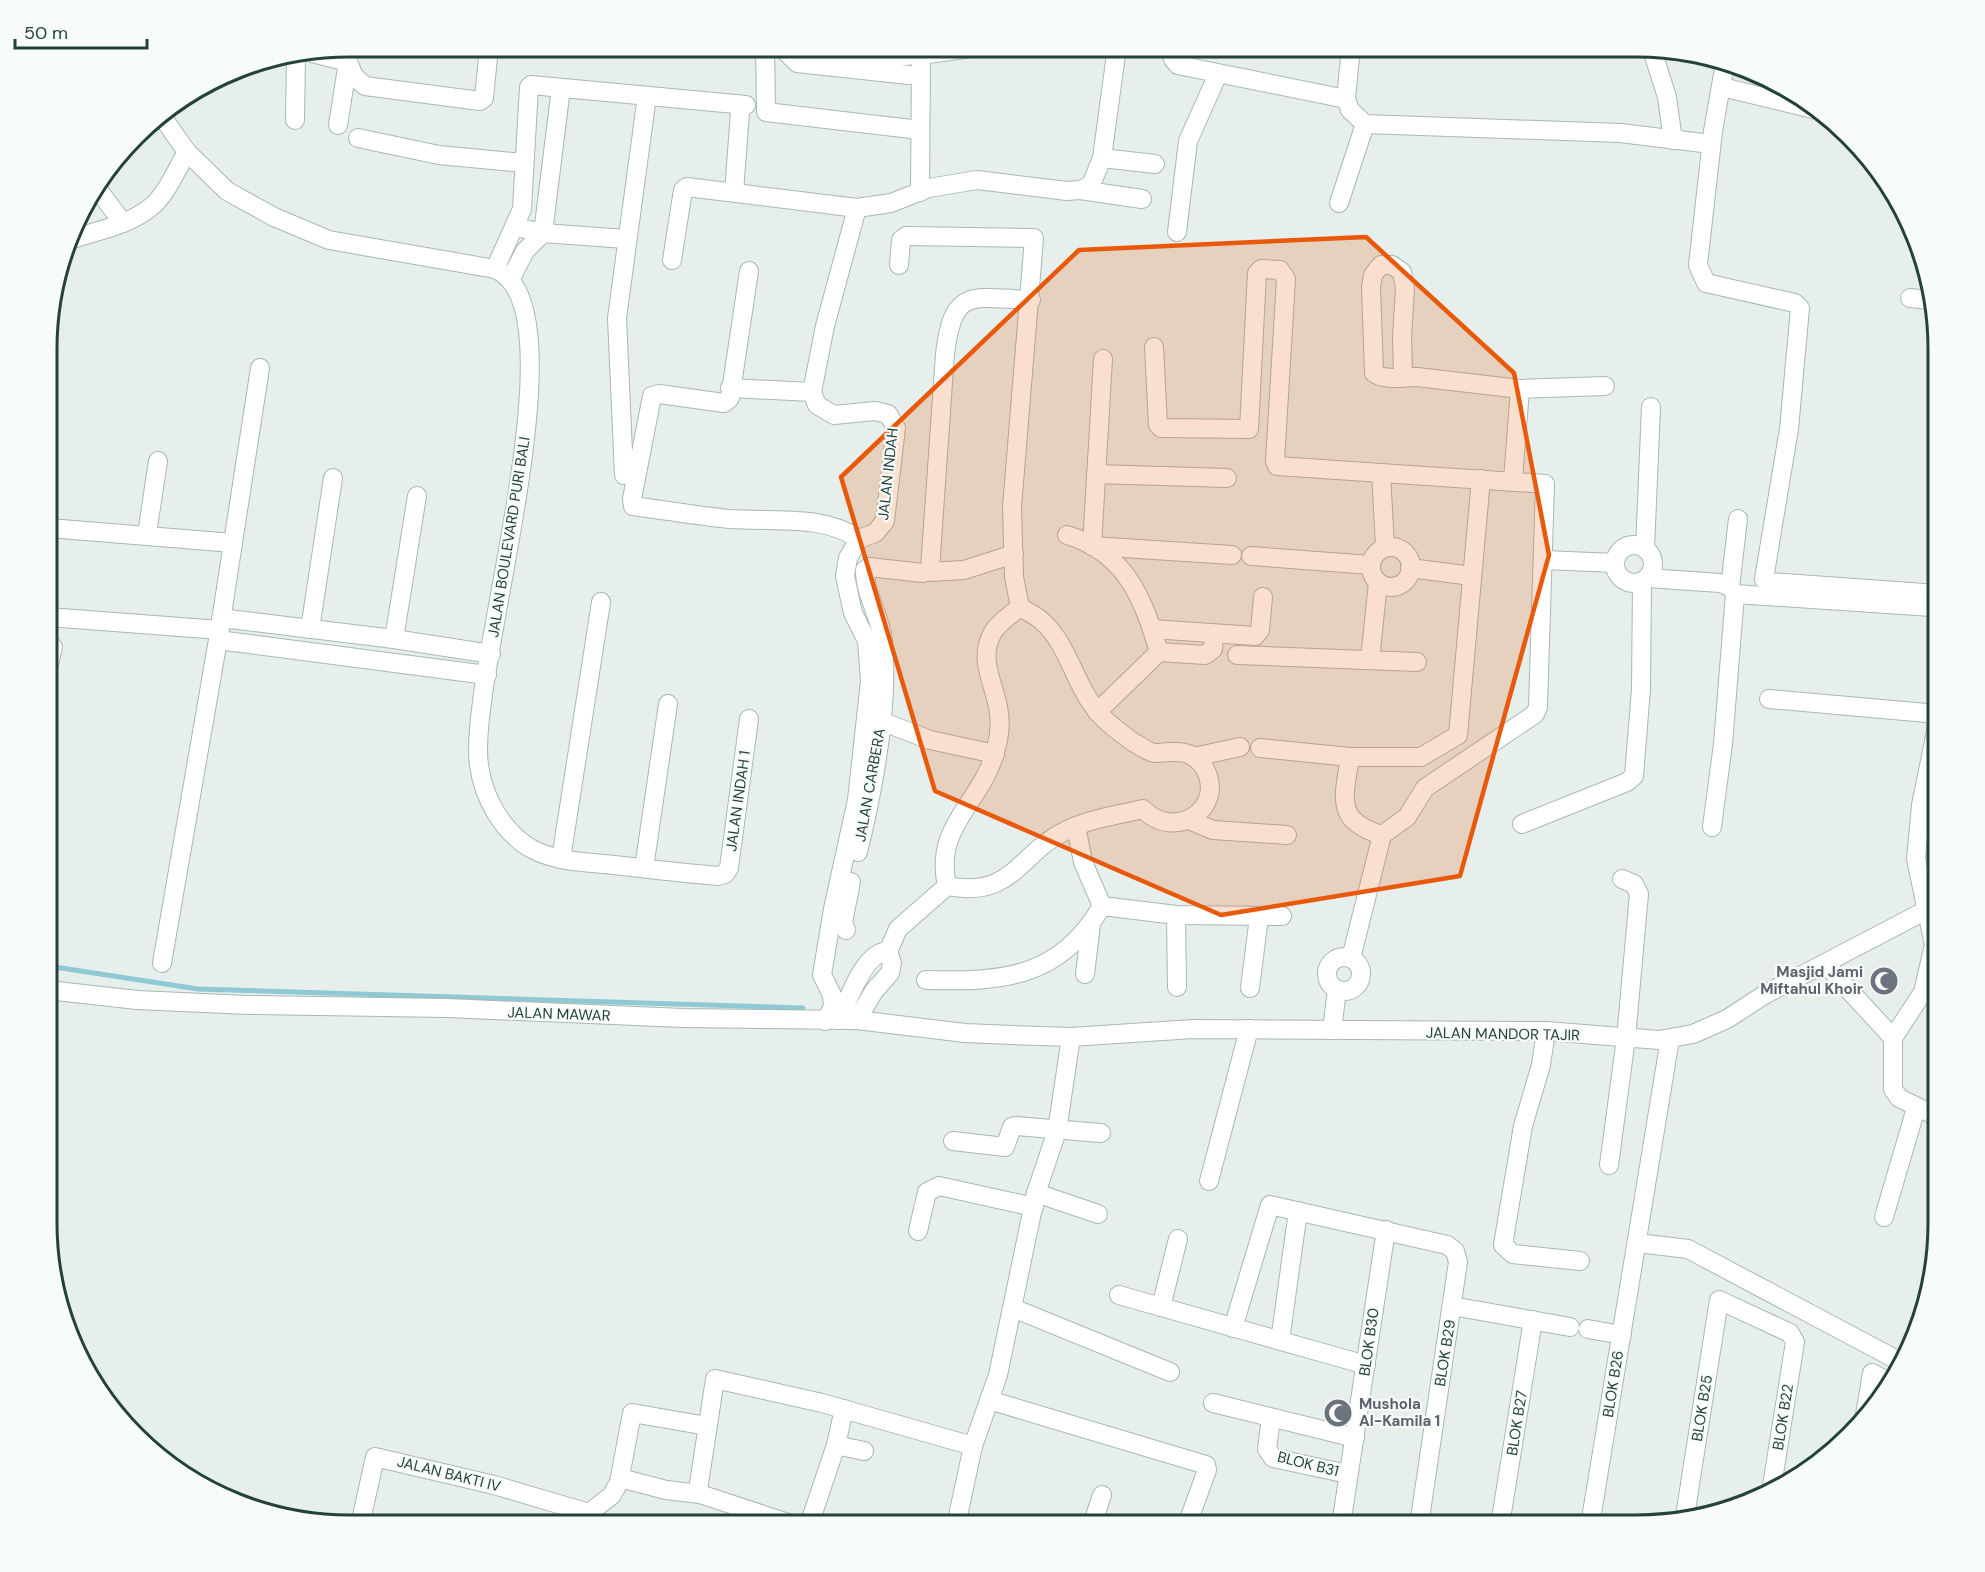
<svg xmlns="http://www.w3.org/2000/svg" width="1985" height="1572" font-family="'DM Sans',sans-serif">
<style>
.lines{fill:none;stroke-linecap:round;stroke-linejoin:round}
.stream{stroke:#8ec9d4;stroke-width:5}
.minor-casing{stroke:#a8b8b2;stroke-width:20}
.tertiary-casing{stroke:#a8b8b2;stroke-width:20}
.minor{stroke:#fff;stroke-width:18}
.tertiary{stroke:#fff;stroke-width:18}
.marked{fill:#e8590c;fill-opacity:0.2;stroke:#e8590c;stroke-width:4.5;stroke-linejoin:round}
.labels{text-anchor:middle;stroke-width:4.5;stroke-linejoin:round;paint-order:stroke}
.street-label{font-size:15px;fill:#24423a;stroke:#f7fbf9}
.worship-label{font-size:15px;font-weight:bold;fill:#5b616d;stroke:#f7fbf9;text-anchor:end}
.rim{fill:none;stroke:#24423a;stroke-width:3}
</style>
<rect width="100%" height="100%" fill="#e6efeb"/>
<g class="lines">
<!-- stream -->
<path class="stream" d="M48 966 198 989 803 1008"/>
<!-- minor casing -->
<g class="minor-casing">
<g id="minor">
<path d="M765 47 766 112 920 130"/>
<path d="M781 47 797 63 909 75"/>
<path d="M839 47 842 56 849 59 921 55 978 47"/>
<path d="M1173 47V59L1178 65 1346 99 1350 110 1365 124 1620 133 1711 144"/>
<path d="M1651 47 1667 97 1673 140"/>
<path d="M312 53 348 62 338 125"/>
<path d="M348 62 354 76 365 86 480 101 484 98 489 47"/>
<path d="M1725 63 1713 131 1698 265 1706 283 1795 303 1800 308 1789 429 1764 579 1769 582 1938 594"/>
<path d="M1722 87 1817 110"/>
<path d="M1346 99 1351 47"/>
<path d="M161 115 187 152 227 191 274 217 329 240 495 269C587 307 466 679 479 765 483 797 502 831 530 848 555 862 586 862 614 865 648 869 683 873 718 876L725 874 729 868 749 719"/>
<path d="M295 120 296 55"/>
<path d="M358 138 439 155 523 163"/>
<path d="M1102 158 1155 164"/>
<path d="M96 187 123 223"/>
<path d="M1080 190 1142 199"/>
<path d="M734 192 740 112"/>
<path d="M920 192 921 55"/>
<path d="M1339 203 1365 124"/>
<path d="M516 227 543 233 561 88"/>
<path d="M1177 232 1188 141 1218 74"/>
<path d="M73 239C99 230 129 225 151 207 167 194 176 170 187 152"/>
<path d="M672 260 683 190 687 187 857 208 891 203 929 188 977 180 1067 191 1080 190 1091 185 1102 158 1117 47"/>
<path d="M899 265 901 240 906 236 1034 238 1012 507 1014 577 1020 607"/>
<path d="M495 269 522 209 529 87 531 85 746 105"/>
<path d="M749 271 730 398 724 403 659 394 652 396 632 499 633 506C665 510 697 516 729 519 772 522 822 514 859 539"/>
<path d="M511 278 525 251 543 233 626 239"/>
<path d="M1910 298 1929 300"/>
<path d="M1154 347 1158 425 1161 428 1249 429 1257 273 1261 269 1280 270 1286 279 1275 461 1277 466 1545 484 1538 707 1535 714 1425 788 1407 817 1382 835 1351 958"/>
<path d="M1103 359 1092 546 1232 555"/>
<path d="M1403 377 1402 337 1405 288 1402 272 1392 265H1381L1373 275 1371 287 1374 373C1385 381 1404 377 1417 377L1520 389 1605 386"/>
<path d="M730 388 812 392"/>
<path d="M1381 473 1385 547"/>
<path d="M1096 474 1227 478"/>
<path d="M624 475 617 318 647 96"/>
<path d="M1513 480 1520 389"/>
<path d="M49 528 233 543"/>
<path d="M147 534 158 461"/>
<path d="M1067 535C1126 553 1143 598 1159 652L1097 712"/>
<circle cx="1634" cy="564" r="19"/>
<circle cx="1391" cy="567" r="20"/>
<path d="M1645 549 1651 407"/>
<path d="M1251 556 1371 565"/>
<path d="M1544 560 1615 563"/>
<path d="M1410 568 1472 576"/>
<path d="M929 572 964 570 1014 554"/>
<path d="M1648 578 1720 583 1730 587 1735 594 1723 744 1712 827"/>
<path d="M1730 587 1738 519"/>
<path d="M1735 594 1932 607"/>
<path d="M1020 607C1028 612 1037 616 1043 622 1069 646 1075 686 1098 712 1107 724 1121 733 1133 742 1139 745 1151 754 1157 753 1177 751 1193 749 1205 769 1226 809 1174 842 1143 809 1118 815 1089 819 1067 830 1018 853 1014 899 947 886 933 824 984 802 996 748 1000 734 1001 721 998 707 993 681 978 658 993 632 999 622 1012 614 1020 607Z"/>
<path d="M48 617 220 630"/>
<path d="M221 618 394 639 491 654"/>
<path d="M310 629 333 478"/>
<path d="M1152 629 1255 636 1260 630 1263 597"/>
<path d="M394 639 417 496"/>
<path d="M218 640 487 675"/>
<path d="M1159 652 1205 655 1213 649 1214 634"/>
<path d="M1237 655 1417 662"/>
<path d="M1370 660 1378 582"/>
<path d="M48 668 53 647"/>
<path d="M1769 699 1938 714"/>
<path d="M881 721 930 740 995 754"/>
<path d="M1260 748 1350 757H1421L1458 735 1481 479"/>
<path d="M1194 757 1240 747"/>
<path d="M1350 757C1344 797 1334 821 1382 835"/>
<path d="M1189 820 1213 830 1287 835"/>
<path d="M1522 824 1627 782 1634 776 1641 689 1642 582"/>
<path d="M858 852C874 787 889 708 883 641 881 617 864 593 865 570L869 567 923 573 930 569 945 354C953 286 972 298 1031 300"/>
<path d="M561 859 601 602"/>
<path d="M644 868 668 704"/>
<path d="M1102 906 1176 915 1282 916"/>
<path d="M1176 915 1177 987"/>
<path d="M846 930 843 922 851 882"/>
<circle cx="1344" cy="974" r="17"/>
<path d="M162 963 218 640 260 368"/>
<path d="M1827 963 1836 976 1893 1038"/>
<path d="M1085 974 1091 925"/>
<path d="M926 980C1003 982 1060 978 1102 906L1083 862 1076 826"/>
<path d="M1250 988 1259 917"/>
<path d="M839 1020C847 1003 865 949 888 952"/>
<path d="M857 1020 874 991 890 973 892 963 888 952 898 929 947 886"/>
<path d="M825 1021 833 1007 832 995 822 975 833 909 857 800 870 681 867 641 853 613 845 576 848 558 859 539 875 533 885 521 896 428 888 414 875 411 834 415 817 405 812 392 825 326 857 208"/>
<path d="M1332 1030 1337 990"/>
<path d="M1546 1031 1541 1065 1523 1126 1503 1245 1513 1254 1580 1261"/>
<path d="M1938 1117 1899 1098 1893 1089V1038L1923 992 1934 945 1916 859 1921 805 1938 722"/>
<path d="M953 1141 1005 1147 1012 1127 1015 1126 1101 1133"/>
<path d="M1609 1165 1626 1038 1639 894 1634 884 1622 879"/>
<path d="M1209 1181 1249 1029"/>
<path d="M1036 1193 1098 1214"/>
<path d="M1884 1217 1916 1108"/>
<path d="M918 1231 927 1192 939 1186 1034 1207"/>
<path d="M1638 1243 1688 1249 1901 1362"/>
<path d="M1119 1295 1366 1365"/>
<path d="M1452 1306 1570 1327"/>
<path d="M1161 1307 1178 1239"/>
<path d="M1013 1308 1170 1372"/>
<path d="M1233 1328 1270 1205 1447 1245 1455 1251 1458 1262 1419 1525"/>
<path d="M1588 1329 1622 1335"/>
<path d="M1280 1341 1298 1211"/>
<path d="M989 1400 1206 1465 1207 1470 1187 1525"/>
<path d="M1213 1403 1355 1438"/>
<path d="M1271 1418 1267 1449 1273 1458 1348 1474"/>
<path d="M1864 1421 1872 1373 1889 1382"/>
<path d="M836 1445 864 1451"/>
<path d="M620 1478 666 1490 700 1494"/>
<path d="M1685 1516 1719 1300 1790 1333 1795 1342 1771 1492"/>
<path d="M360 1525 375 1457 494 1485 589 1513 612 1495 619 1482 632 1413 707 1426"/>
<path d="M794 1525 700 1494 698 1490 715 1379 822 1403 973 1446"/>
<path d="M809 1525 836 1445 844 1409"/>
<path d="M956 1525 973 1446 998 1375 1036 1193 1057 1131 1071 1037"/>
<path d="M1092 1525 1102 1495"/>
<path d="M1341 1525 1386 1230"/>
<path d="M1500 1525 1533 1320"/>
<path d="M1590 1525 1670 1039"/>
</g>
</g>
<!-- tertiary casing -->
<g class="tertiary-casing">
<path id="tertiary" d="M48 990 137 1000 248 1005 447 1008 683 1018 857 1020 965 1033 1012 1035 1071 1037 1193 1029 1546 1031 1659 1040 1693 1034 1727 1019 1764 995 1938 904"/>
</g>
<!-- minor -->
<use href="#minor" class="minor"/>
<!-- tertiary -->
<use href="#tertiary" class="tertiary"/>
</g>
<!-- marked area -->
<path class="marked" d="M1366 237 1514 373 1549 555 1460 876 1221 915 935 791 841 477 1079 250Z"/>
<!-- icons -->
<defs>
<g id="mosque-disc" transform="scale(1.5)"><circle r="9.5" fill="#6b7280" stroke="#f7fbf9"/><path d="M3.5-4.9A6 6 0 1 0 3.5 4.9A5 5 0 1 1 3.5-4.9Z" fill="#fff"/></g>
</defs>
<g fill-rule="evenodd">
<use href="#mosque-disc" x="1884" y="981"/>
<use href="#mosque-disc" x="1338" y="1413"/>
</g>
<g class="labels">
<!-- street labels -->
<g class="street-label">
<text transform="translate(888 474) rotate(-84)" y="5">JALAN INDAH</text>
<text transform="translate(509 537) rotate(-81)" y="5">JALAN BOULEVARD PURI BALI</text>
<text transform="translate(870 785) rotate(-80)" y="5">JALAN CARBERA</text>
<text transform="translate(738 801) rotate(-82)" y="5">JALAN INDAH 1</text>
<text transform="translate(559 1014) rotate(2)" y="5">JALAN MAWAR</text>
<text transform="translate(1503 1034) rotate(1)" y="5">JALAN MANDOR TAJIR</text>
<text transform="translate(1369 1342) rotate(-82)" y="5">BLOK B30</text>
<text transform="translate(1445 1353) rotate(-81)" y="5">BLOK B29</text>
<text transform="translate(1613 1384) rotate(-81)" y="5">BLOK B26</text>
<text transform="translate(1702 1408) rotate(-81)" y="5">BLOK B25</text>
<text transform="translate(1783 1417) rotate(-81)" y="5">BLOK B22</text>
<text transform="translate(1517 1423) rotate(-81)" y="5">BLOK B27</text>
<text transform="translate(1308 1464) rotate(14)" y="5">BLOK B31</text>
<text transform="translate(449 1474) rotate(14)" y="5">JALAN BAKTI IV</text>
</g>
<!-- worship labels -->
<g class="worship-label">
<text x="1863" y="977">Masjid Jami<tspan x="1863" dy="17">Miftahul Khoir</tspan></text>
<text x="1359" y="1409" text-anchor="start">Mushola<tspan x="1359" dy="17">Al-Kamila 1</tspan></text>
</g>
</g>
<!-- crop -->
<path d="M0 0H1985V1572H0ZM349 57H1636A292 292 0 0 1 1928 349V1223A292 292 0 0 1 1636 1515H349A292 292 0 0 1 57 1223V349A292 292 0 0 1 349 57Z" fill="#f7fbf9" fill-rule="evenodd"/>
<path class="rim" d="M349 57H1636A292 292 0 0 1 1928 349V1223A292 292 0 0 1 1636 1515H349A292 292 0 0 1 57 1223V349A292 292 0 0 1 349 57Z"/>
<!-- scale -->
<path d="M15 39v9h132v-9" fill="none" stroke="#24423a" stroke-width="3"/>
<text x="24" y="39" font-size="18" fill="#24423a" stroke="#f7fbf9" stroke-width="4.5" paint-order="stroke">50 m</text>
</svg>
